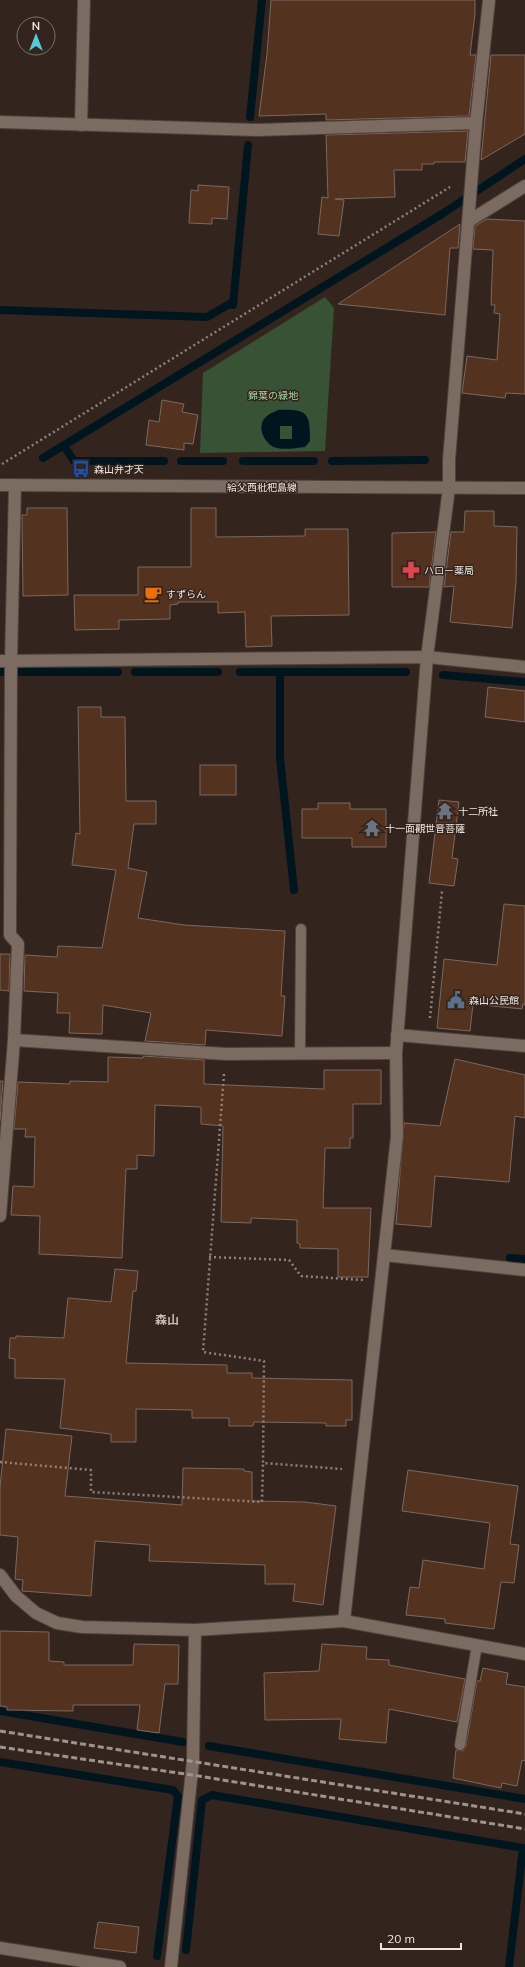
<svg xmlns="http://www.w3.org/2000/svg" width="525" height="1967" font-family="Mulish,'Noto Sans JP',sans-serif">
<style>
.green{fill:#385235}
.water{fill:#01151f;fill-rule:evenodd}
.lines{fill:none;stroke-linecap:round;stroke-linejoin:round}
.stream{stroke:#01151f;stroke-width:8}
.building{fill:#543220;stroke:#7a6860}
.lane-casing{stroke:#4e423b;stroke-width:12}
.street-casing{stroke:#4e423b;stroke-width:14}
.secondary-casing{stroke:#4e423b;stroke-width:14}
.path{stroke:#8e837c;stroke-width:2.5;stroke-dasharray:2 3;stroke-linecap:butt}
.lane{stroke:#7b6b61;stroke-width:10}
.street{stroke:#7b6b61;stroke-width:12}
.secondary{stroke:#7b6b61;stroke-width:12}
.rail{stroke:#9f948d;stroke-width:3;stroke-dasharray:6 3;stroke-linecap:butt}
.labels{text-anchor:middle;stroke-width:3;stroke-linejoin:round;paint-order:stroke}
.park-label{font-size:10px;fill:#a6d5a0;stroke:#33251d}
.poi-label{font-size:10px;fill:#efe6e0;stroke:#33251d;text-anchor:start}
.street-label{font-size:10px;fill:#efe6e0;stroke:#33251d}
.quarter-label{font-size:12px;font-weight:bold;fill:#ccbaaf;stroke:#33251d}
</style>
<rect width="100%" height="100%" fill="#33251d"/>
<!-- green -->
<path class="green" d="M325 297 334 308 325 451 200 453 203 373Z"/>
<!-- water -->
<path class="water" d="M278 410C308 409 310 413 310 441L305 447C296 448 286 450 277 448 264 445 255 425 267 416 270 413 275 412 278 410ZM280 426H292V439H280Z"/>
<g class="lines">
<!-- stream -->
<g class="stream">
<path d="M250 117 262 0"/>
<path d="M233 305 248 145"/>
<path d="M0 310 207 317 233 302"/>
<path d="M64 446 74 461H164"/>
<path d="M43 458 442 214 525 159"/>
<path d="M181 461H223"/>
<path d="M243 461H314"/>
<path d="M332 461 425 460"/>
<path d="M0 672H3"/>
<path d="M20 672H118"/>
<path d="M135 672H218"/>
<path d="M240 672H406"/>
<path d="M280 672V758L294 890"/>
<path d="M443 675 525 682"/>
<path d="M510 1258 525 1259"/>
<path d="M0 1711 183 1742"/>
<path d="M209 1746 525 1799"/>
<path d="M0 1762 173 1790 178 1796 157 1956"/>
<path d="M186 1950 202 1800 212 1795 523 1848 509 1967"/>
</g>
</g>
<!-- building -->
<g class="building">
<path d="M271 0H475V14L470 55H476L469 116 326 120V114L259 116 267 54Z"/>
<path d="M491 55H525V134L481 160Z"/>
<path d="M468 131 465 162H434V164H422V170H394L395 197 335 199 344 200 339 236 318 234 322 197 328 198 326 135Z"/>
<path d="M198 185 229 187 227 219 212 218V224L189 223 191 190 198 191Z"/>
<path d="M487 219 525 221V394L506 393 505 398 462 393 467 356 497 360 500 314 494 313 495 305H491L493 250 473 249 475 226Z"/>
<path d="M460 224 458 248H450L445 315 338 304Z"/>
<path d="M162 400 184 404 182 412 198 415 193 444 184 443V450L146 445 149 420 159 422Z"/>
<path d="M27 508H67L68 595 23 596 22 515H27Z"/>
<path d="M191 508H216V537L305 536V529H348L349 615 271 616 272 646 246 647 245 612 218 613V602H178V604L170 605V619L119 620V629L75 630 74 595H138V567H191Z"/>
<path d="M465 511H494V526L517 527 516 582 512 628 450 622 454 586 444 587 451 532H464Z"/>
<path d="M436 532 429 587H392V533Z"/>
<path d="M488 687 525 691V722L485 717Z"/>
<path d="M78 707H101V717H125L126 801H156V824H134L128 868 147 872 138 918 184 925 285 931 281 996H285L282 1036 206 1030 205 1045 145 1041 151 1013 103 1005 102 1034 69 1033 70 1013H57L58 993 24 991 25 955 57 957 58 946 102 948 116 870 72 865 76 833 80 834Z"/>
<rect x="200" y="765" width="36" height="30"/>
<path d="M439 800 459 802 452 858 458 859 454 886 429 883Z"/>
<path d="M318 803H350V809H386V847H352V838H302V809H318Z"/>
<path d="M504 904 525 906V1005L523 1004 522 1009 473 1004 470 1031 437 1028 444 959 497 965Z"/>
<path d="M0 954H10L9 991 0 990Z"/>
<path d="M143 1056 204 1060V1084L324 1089V1070H381V1104H353V1138H350V1148H325L323 1208H371L368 1277H338V1249L300 1248V1244L297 1243V1220L251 1218V1223L221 1222 223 1126 201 1124V1107L155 1105 154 1156 137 1155V1169H126L122 1258 39 1254 40 1216 11 1215 13 1186 34 1187 35 1137H25L26 1129H14L18 1082 70 1084V1081L108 1082V1057L143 1058Z"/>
<path d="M455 1059 525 1075V1118L515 1116 509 1182 435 1176 431 1227 396 1224 404 1123 440 1126Z"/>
<path d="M0 1081H3L0 1121Z"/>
<path d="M115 1269 138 1271 136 1291H133L126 1363 227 1365V1373H252V1378L352 1380V1420H346V1426H326V1423L254 1422 253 1426H229V1418H192V1410L136 1409V1442H111V1434L60 1428 65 1379 15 1378V1359L9 1358 10 1338H16V1336L64 1338 68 1298 111 1302Z"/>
<path d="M6 1429 72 1436 65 1496 182 1505 183 1468 244 1469V1471L252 1472V1501L305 1502 336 1506 323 1605 293 1601 295 1584H265V1565L149 1561 150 1545 95 1541 91 1596 22 1591 23 1580 15 1579 18 1537 0 1535V1487Z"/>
<path d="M408 1470 518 1486 510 1544 519 1545 514 1583 501 1582 494 1629 445 1623V1619L406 1615 410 1587 419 1588 423 1560 484 1569 490 1523 402 1511Z"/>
<path d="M0 1631 49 1632V1661L64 1662V1665H133L134 1644 179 1645 178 1684H165L159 1733 137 1730 140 1705H73V1711L7 1710V1707L0 1706Z"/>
<path d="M322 1644 367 1647 366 1659 389 1660V1665L465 1679 457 1722 389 1709 386 1743 339 1739 341 1719 265 1720 264 1673 319 1671Z"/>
<path d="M483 1668 508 1673 506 1684 525 1687V1761L522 1760 517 1786 502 1783 501 1788 453 1778 456 1750 463 1751 466 1746 477 1681H480Z"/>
<path d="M98 1922 139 1927 136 1953 94 1948Z"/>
</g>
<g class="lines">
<!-- lane casing -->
<g class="lane-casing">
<g id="lane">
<path d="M300 1054 301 929"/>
<path d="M460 1745 477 1645"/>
</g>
</g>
<!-- street casing -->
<g class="street-casing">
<g id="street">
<path d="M0 122 258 130 476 123"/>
<path d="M81 125 84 0"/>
<path d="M469 221 525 186"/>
<path d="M0 661 427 657 525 667"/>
<path d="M397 1035 525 1046"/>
<path d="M14 1040 226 1054 396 1053"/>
<path d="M0 1216 14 1040 18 944 10 935 11 661 15 485"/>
<path d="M384 1255 525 1270"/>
<path d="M0 1575 16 1596 36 1613 57 1623 82 1627 195 1630 344 1621 525 1654"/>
<path d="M344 1621 397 1136 396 1053 427 657 449 488V460L476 123 489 0"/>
<path d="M0 1948 120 1967"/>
<path d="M171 1967 193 1761 195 1630"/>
</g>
</g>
<!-- secondary casing -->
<g class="secondary-casing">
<path id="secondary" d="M0 485 525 488"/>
</g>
<!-- path -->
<g class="path">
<path d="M2 464 450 187"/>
<path d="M430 1018 442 891"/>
<path d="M224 1074 203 1352 264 1361 263 1463 342 1469"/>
<path d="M209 1257 289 1260 301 1276 363 1280"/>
<path d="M0 1462 91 1470V1492L262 1502 263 1463"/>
</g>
<!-- lane -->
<use href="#lane" class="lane"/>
<!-- street -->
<use href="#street" class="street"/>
<!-- secondary -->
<use href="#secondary" class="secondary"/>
<!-- rail -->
<g class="rail">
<path d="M0 1731 525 1814"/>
<path d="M0 1747 192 1775 525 1829"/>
</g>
</g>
<!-- icons -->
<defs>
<g id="bus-bare" transform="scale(1.38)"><path d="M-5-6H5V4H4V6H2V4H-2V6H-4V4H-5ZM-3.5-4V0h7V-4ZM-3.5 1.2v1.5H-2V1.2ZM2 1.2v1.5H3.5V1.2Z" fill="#1a4fb4" stroke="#33251d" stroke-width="2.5" paint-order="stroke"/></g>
<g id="pharmacy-bare" transform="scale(1.38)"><path d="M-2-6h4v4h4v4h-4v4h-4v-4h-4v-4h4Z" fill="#e0444e" stroke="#33251d" stroke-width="2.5" paint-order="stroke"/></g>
<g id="cafe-bare" transform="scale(1.38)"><path d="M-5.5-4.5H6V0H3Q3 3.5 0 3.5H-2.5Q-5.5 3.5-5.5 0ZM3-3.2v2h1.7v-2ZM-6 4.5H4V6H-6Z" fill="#e8710a" stroke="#33251d" stroke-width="2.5" paint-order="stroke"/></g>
<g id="temple-bare" transform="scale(1.38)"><path d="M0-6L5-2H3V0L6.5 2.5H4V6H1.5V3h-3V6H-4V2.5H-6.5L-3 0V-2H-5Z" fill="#6b7280" stroke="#33251d" stroke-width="2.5" paint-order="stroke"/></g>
<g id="civic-bare" transform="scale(1.38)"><path d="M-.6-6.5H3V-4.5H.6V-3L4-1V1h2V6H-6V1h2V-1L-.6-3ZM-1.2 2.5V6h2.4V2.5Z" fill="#5c6f8a" stroke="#33251d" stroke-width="2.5" paint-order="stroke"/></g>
</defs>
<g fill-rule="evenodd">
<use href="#bus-bare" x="81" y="469"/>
<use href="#pharmacy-bare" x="411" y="570"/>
<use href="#cafe-bare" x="153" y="594"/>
<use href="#temple-bare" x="445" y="811"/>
<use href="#temple-bare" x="372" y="828"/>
<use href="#civic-bare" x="456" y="1000"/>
</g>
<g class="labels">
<!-- park labels -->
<g class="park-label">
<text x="273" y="399">錦葉の緑地</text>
</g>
<!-- poi labels -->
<g class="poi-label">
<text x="94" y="473">森山弁才天</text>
<text x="424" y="574">ハロー薬局</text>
<text x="166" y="598">すずらん</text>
<text x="458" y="815">十二所社</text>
<text x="385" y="832">十一面觀世音菩薩</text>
<text x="469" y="1004">森山公民館</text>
</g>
<!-- street labels -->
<g class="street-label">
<text x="262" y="491">給父西枇杷島線</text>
</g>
<!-- quarter labels -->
<g class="quarter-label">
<text x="167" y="1324">森山</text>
</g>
</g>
<!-- north arrow -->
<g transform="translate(36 36)"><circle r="19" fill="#33251d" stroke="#7e726b"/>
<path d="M0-3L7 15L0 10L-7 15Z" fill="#53cbda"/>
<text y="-6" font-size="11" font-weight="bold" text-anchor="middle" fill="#efe6e0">N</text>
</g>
<!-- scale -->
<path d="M381 1943v6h80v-6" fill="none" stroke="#efe6e0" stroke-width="2"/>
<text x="387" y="1943" font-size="12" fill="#efe6e0" stroke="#33251d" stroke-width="3" paint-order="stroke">20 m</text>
</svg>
